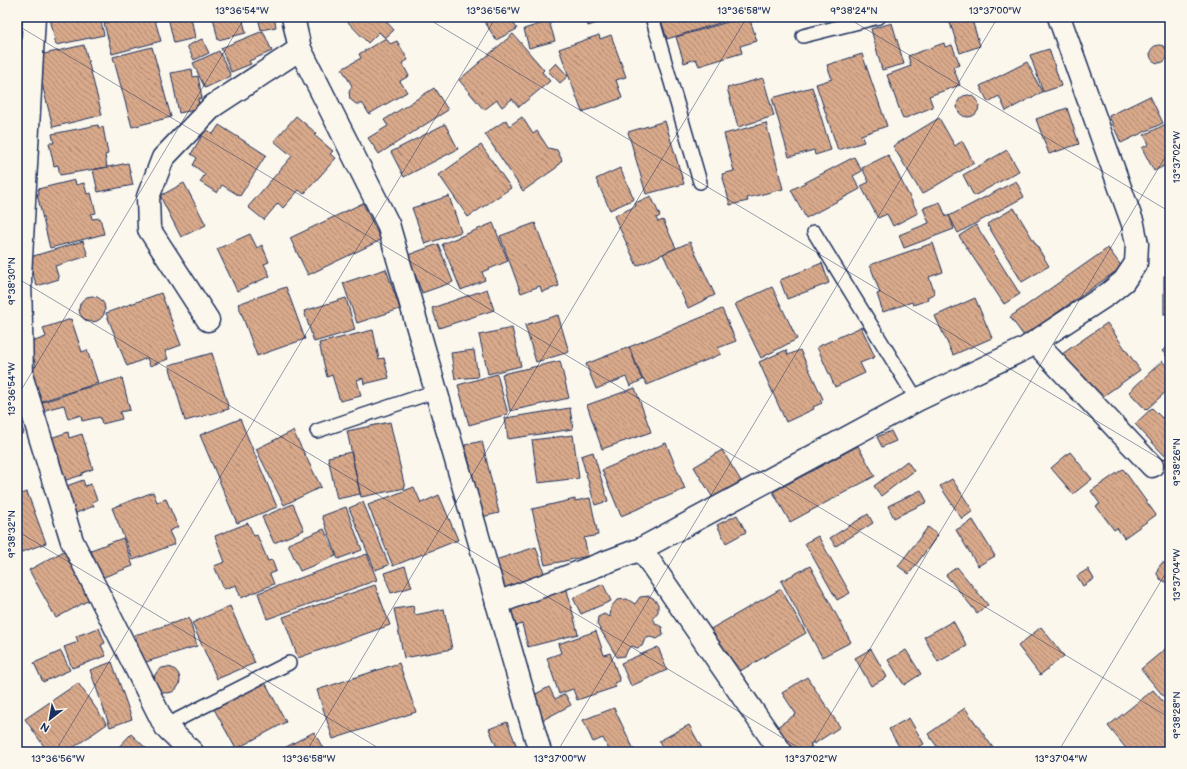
<svg xmlns="http://www.w3.org/2000/svg" width="1187" height="769" font-family="'Balsamiq Sans',sans-serif">
<style>
.building{fill:url(#building-back-hatch);stroke:#1b2f5e}
.lines{fill:none;stroke-linecap:round;stroke-linejoin:round}
.lane-casing{stroke:#1b2f5e;stroke-width:16}
.street-casing{stroke:#1b2f5e;stroke-width:25}
.lane{stroke:#fbf7ec;stroke-width:13}
.street{stroke:#fbf7ec;stroke-width:22}
.ticks{fill:none;stroke:#1b2f5e;stroke-width:1;stroke-opacity:0.45}
.neatline{fill:none;stroke:#1b2f5e;stroke-width:1.5}
.ticks-label{font-size:10px;text-anchor:middle;fill:#1b2f5e}
</style>
<defs>
<pattern id="building-back-hatch" width="6" height="6" patternUnits="userSpaceOnUse"><rect width="6" height="6" fill="#d8a98a"/><path d="M-1 5l2 2M0 0l6 6M5-1l2 2" fill="none" stroke="#ae8a74"/></pattern>
</defs>
<rect width="100%" height="100%" fill="#fbf7ec"/>
<filter id="ink" filterUnits="userSpaceOnUse"><feTurbulence type="fractalNoise" baseFrequency=".025" numOctaves="2"/><feDisplacementMap in="SourceGraphic" scale="8" xChannelSelector="R" yChannelSelector="G"/><feConvolveMatrix kernelMatrix="1 2 1 2 8 2 1 2 1" color-interpolation-filters="sRGB"/></filter>
<g filter="url(#ink)">
<!-- building -->
<g class="building">
<path d="M55 17H100L104 35 56 45 50 18Z"/>
<path d="M125 17H154L161 41 112 54 104 23Z"/>
<path d="M168 17H191L195 38 174 43Z"/>
<path d="M213 17H242L246 33 218 40Z"/>
<path d="M258 17H274L276 27 261 30Z"/>
<path d="M343 17H382L394 30 385 38 379 32 368 43Z"/>
<path d="M482 17H510L517 29 496 40Z"/>
<path d="M585 17H615L588 26Z"/>
<path d="M660 17H739L667 39Z"/>
<path d="M745 17H749L757 41 740 46 742 53 699 66 696 59 684 63 676 37Z"/>
<path d="M948 17H971L980 46 960 53Z"/>
<path d="M549 21 555 41 529 48 524 29Z"/>
<path d="M892 23 904 64 882 70 871 29Z"/>
<path d="M263 31 272 51 249 61 251 64 231 72 221 48Z"/>
<path d="M513 34 544 70 542 72 550 81 519 107 512 99 502 107 497 100 484 110 459 80Z"/>
<path d="M599 35 600 39 611 35 626 77 616 80 622 98 582 112 559 49Z"/>
<path d="M386 38 390 44 397 41 408 60 402 63 409 76 400 81 407 92 369 114 363 104H356L350 99 349 92 352 86 342 69 361 58 359 54Z"/>
<path d="M202 39 209 53 194 60 187 46Z"/>
<path d="M944 43 945 47 952 45 960 65 953 67 960 85 929 96 933 107 903 119 887 75 911 66 908 56Z"/>
<path d="M84 45 102 115 53 127 35 56Z"/>
<circle cx="1159" cy="54" r="9"/>
<path d="M152 47 171 117 132 127 113 57Z"/>
<path d="M1049 49 1061 86 1043 92 1030 55Z"/>
<path d="M219 51 231 76 205 88 193 63Z"/>
<path d="M862 54 887 126 861 135 864 142 838 150 816 84 832 79 827 65Z"/>
<path d="M1027 62 1042 92 1006 111 999 96 988 102 980 86Z"/>
<path d="M556 63 568 76 560 83 548 71Z"/>
<path d="M192 69 193 77 198 76 202 98 198 99 200 109 179 113 171 73Z"/>
<path d="M17 76H19L17 101Z"/>
<path d="M763 78 774 116 738 127 727 88Z"/>
<path d="M812 87 831 150 815 155 814 150 789 157 772 98Z"/>
<path d="M434 88 448 110 379 154 368 138 388 126 384 120Z"/>
<circle cx="968" cy="106" r="11"/>
<path d="M1150 96 1163 123 1121 143 1109 116Z"/>
<path d="M1067 108 1079 144 1049 154 1036 119Z"/>
<path d="M296 116 316 133 314 135 333 151 330 154 336 158 304 194 299 190 283 208 278 203 264 220 248 207 292 156 274 141Z"/>
<path d="M522 117 533 134 537 131 548 148 557 150 562 160 556 168 523 191 485 134 506 120 509 126Z"/>
<path d="M939 118 955 146 962 141 974 163 922 194 893 146Z"/>
<path d="M665 121 684 184 646 194 628 132Z"/>
<path d="M1170 122V163L1154 171 1142 148 1149 144 1144 135Z"/>
<path d="M766 123 783 189 747 198 748 201 730 205 722 174 734 171 724 134Z"/>
<path d="M445 124 458 149 404 177 391 152Z"/>
<path d="M98 125 99 128 103 127 108 154 105 155 107 167 60 175 58 165 54 166 49 143H54L52 134Z"/>
<path d="M219 125 266 155 240 196 222 185 217 193 200 182 205 174 193 165 197 158 191 154 206 129 213 134Z"/>
<path d="M481 145 511 188 468 217 439 175Z"/>
<path d="M1007 150 1019 171 974 196 963 175Z"/>
<path d="M888 155 918 213 893 226 887 214 878 218 861 186 869 182 862 168Z"/>
<path d="M854 157 862 171 853 176 860 189 806 218 791 190Z"/>
<path d="M128 163 133 185 98 192 93 170Z"/>
<path d="M620 168 634 199 610 210 596 179Z"/>
<path d="M75 180 76 185 84 183 87 194 91 193 96 213 91 214 92 219 100 218 104 234 50 248 37 194H39L38 189Z"/>
<path d="M1016 181 1024 197 958 233 949 216Z"/>
<path d="M184 183 206 225 181 237 160 196Z"/>
<path d="M449 196 461 232 425 244 412 208Z"/>
<path d="M651 196 660 216 656 218 658 222 663 220 676 248 637 266 614 216 636 206 635 203Z"/>
<path d="M940 202 946 217 949 215 954 229 904 248 899 235 929 223 923 208Z"/>
<path d="M363 203 381 240 308 275 290 238Z"/>
<path d="M1014 208 1049 266 1022 282 987 224Z"/>
<path d="M493 223 508 261 482 272 485 280 461 290 442 244Z"/>
<path d="M535 223 559 286 542 292 540 286 521 293 500 236Z"/>
<path d="M976 225 1020 294 1004 304 959 236Z"/>
<path d="M250 234 257 248 262 245 269 262 264 264 270 276 237 291 217 249Z"/>
<path d="M83 241 88 256 55 266 59 279 37 286 27 258Z"/>
<path d="M690 242 715 295 688 308 663 254Z"/>
<path d="M933 243 943 272 929 277 935 294 927 297 928 300 913 305 912 302 883 312 877 294 880 293 870 265Z"/>
<path d="M438 244 453 282 422 293 408 255Z"/>
<path d="M1108 248 1122 267 1024 336 1010 317Z"/>
<path d="M822 263 829 283 787 299 780 280Z"/>
<path d="M386 269 400 309 357 323 343 283Z"/>
<rect x="1164" y="276" width="6" height="38"/>
<path d="M286 287 305 339 257 356 238 304Z"/>
<path d="M772 287 797 339 761 358 735 304Z"/>
<path d="M487 289 494 310 439 328 432 308Z"/>
<path d="M161 293 181 345 165 351 168 359 150 366 147 358 127 366 106 313Z"/>
<circle cx="92" cy="309" r="13"/>
<path d="M346 298 355 330 314 342 304 311Z"/>
<path d="M975 298 992 338 953 355 935 316Z"/>
<path d="M722 309 736 341 718 348 721 354 647 385 644 379 643 380 629 347Z"/>
<path d="M558 315 569 352 536 362 525 325Z"/>
<path d="M71 319 82 352 87 350 98 383 39 402 28 369 36 366 29 343 46 337 43 328Z"/>
<path d="M1107 323 1140 370 1095 402 1062 354Z"/>
<path d="M861 327 875 357 860 363 865 373 835 387 817 347Z"/>
<path d="M512 328 521 366 488 374 479 335Z"/>
<path d="M373 330 379 359 384 358 389 378 364 384 363 378 357 380 361 396 340 401 332 375 327 377 319 343Z"/>
<path d="M1170 344V360L1162 351Z"/>
<path d="M629 347 642 380 630 386 626 377 596 389 586 364Z"/>
<path d="M474 350 478 377 455 379 451 353Z"/>
<path d="M786 350 788 355 800 350 823 399 820 400 822 403 813 407 814 409 786 422 759 362Z"/>
<path d="M212 353 229 409 185 421 169 365Z"/>
<path d="M560 361 569 398 510 411 502 374Z"/>
<path d="M1162 361 1170 369V388L1146 410 1129 392Z"/>
<path d="M497 374 508 414 469 425 458 385Z"/>
<path d="M122 378 130 410 120 412 122 419 102 424 100 417 82 421 81 415 68 419 64 405 41 411 39 403 62 396 75 391Z"/>
<path d="M635 388 651 432 602 449 587 405Z"/>
<path d="M570 408 573 429 508 439 505 418Z"/>
<path d="M1152 408 1162 418 1170 411V449L1164 455 1135 424Z"/>
<path d="M17 415 24 433 17 436Z"/>
<path d="M240 419 277 507 237 523 200 435Z"/>
<path d="M390 422 405 488 361 497 347 431Z"/>
<path d="M293 431 321 487 284 505 256 449Z"/>
<path d="M891 431 896 441 882 447 877 437Z"/>
<path d="M68 432 69 438 82 434 93 469 82 473V475L60 482 45 440Z"/>
<path d="M573 435 579 478 538 483 532 440Z"/>
<path d="M482 441 499 513 482 517 465 445Z"/>
<path d="M666 443 685 489 621 516 602 470Z"/>
<path d="M858 446 875 476 790 522 773 492Z"/>
<path d="M722 450 741 481 713 498 694 467Z"/>
<path d="M351 452 360 494 337 499 328 457Z"/>
<path d="M593 452 608 501 595 505 581 456Z"/>
<path d="M1070 452 1092 479 1073 494 1051 468Z"/>
<path d="M1169 455 1170 469 1169 470 1161 461Z"/>
<path d="M907 461 914 471 881 496 874 486Z"/>
<path d="M1123 469 1156 515 1124 538 1117 528 1114 530 1096 506 1100 504 1091 491Z"/>
<path d="M952 479 973 511 962 519 940 486Z"/>
<path d="M83 480 85 486 91 484 97 500 92 502 94 506 71 515 61 488Z"/>
<path d="M414 487 421 503 439 495 458 540 393 566 368 505Z"/>
<path d="M921 490 927 502 894 518 888 506Z"/>
<path d="M27 492 46 543 17 554V495Z"/>
<path d="M153 492 157 502 166 499 178 527 169 531 175 544 133 560 112 508Z"/>
<path d="M590 498 598 535 584 538 588 556 545 565 532 509 575 499V501Z"/>
<path d="M363 502 389 565 375 570 349 508Z"/>
<path d="M293 504 304 530 274 543 262 517Z"/>
<path d="M346 507 362 550 338 559 322 516Z"/>
<path d="M868 514 873 523 836 546 830 538Z"/>
<path d="M737 515 746 532 726 543 717 525Z"/>
<path d="M973 520 995 556 978 566 956 530Z"/>
<path d="M248 523 254 536 257 535 268 561 272 560 276 571 270 574 274 584 241 598 236 585 224 589 214 566 225 562 215 536Z"/>
<path d="M928 527 938 535 909 574 898 566Z"/>
<path d="M324 529 336 556 300 571 288 544Z"/>
<path d="M818 536 850 593 837 600 805 543Z"/>
<path d="M123 538 133 566 101 578 91 550Z"/>
<path d="M536 547 545 576 502 591 492 561Z"/>
<path d="M64 551 91 599 56 618 29 570Z"/>
<path d="M367 554 377 580 267 619 258 593Z"/>
<path d="M1162 563H1170V581L1166 582 1160 579 1157 574 1158 568Z"/>
<path d="M405 566 412 587 391 593 384 573Z"/>
<path d="M810 566 851 642 822 657 781 581Z"/>
<path d="M957 567 988 605 977 613 946 575Z"/>
<path d="M1088 569 1094 579 1083 586 1077 576Z"/>
<path d="M603 584 611 601 581 614 573 598Z"/>
<path d="M375 585 390 625 298 658 283 617Z"/>
<path d="M566 586 578 634 528 647 522 624 516 626 509 602Z"/>
<path d="M781 589 806 633 733 675 707 631Z"/>
<path d="M649 596 653 598 658 604V612L653 618 656 624 662 627 663 635 657 639 650 637 645 639 642 646 637 648 632 646 628 649 625 656 617 657 597 624 598 617 604 614 610 617 611 607 617 600 627 599 635 604 640 597Z"/>
<path d="M230 606 255 663 217 679 192 623Z"/>
<path d="M413 606 415 615 444 609 452 649 404 658 394 609Z"/>
<path d="M189 618 197 646 143 663 135 635Z"/>
<path d="M953 621 967 646 938 662 924 637Z"/>
<path d="M1041 627 1064 656 1040 675 1018 646Z"/>
<path d="M99 628 105 643 101 645 106 656 72 668 64 647 78 642 76 636Z"/>
<path d="M596 631 604 655 610 653 620 681 614 683 616 687 577 700 573 689 559 694 547 658 561 653 558 644Z"/>
<path d="M1170 645V704L1141 669Z"/>
<path d="M658 647 667 670 631 686 621 663Z"/>
<path d="M871 649 887 677 871 686 855 658Z"/>
<path d="M906 650 921 674 904 685 888 660Z"/>
<path d="M61 651 70 670 43 682 34 663Z"/>
<path d="M112 662 132 719 110 727 90 670Z"/>
<path d="M399 663 416 712 333 739 317 690Z"/>
<circle cx="167" cy="680" r="13"/>
<path d="M807 677 840 727 814 744 813 742 810 744 812 747 805 752H793L777 727 796 714 782 693Z"/>
<path d="M265 682 286 722 236 749 214 709Z"/>
<path d="M78 683 107 724 67 752H48L25 719Z"/>
<path d="M549 687 555 699 565 694 571 705 537 723 528 698Z"/>
<path d="M1153 690 1170 710V752H1129L1108 726Z"/>
<path d="M614 708 635 752H610L603 738 593 742 583 720Z"/>
<path d="M965 708 996 752H941L928 734Z"/>
<path d="M909 718 924 744 909 752H902L889 729Z"/>
<path d="M507 722 519 752H499L489 729Z"/>
<path d="M689 725 704 752H665L659 741Z"/>
<path d="M314 732 325 752H277Z"/>
<path d="M131 734 150 752H114Z"/>
</g>
<g class="lines">
<!-- lane casing -->
<g class="lane-casing">
<g id="lane">
<path d="M652 17 700 182"/>
<path d="M803 36 879 17"/>
<path d="M814 232 917 400"/>
<path d="M317 431 436 391"/>
<path d="M165 726 289 663"/>
</g>
</g>
<!-- street casing -->
<g class="street-casing">
<g id="street">
<path d="M34 17 20 276 22 378 72 541 165 726 192 752"/>
<path d="M293 17 300 49 388 224 540 752"/>
<path d="M208 320 149 229 148 197 163 158 213 106 300 49"/>
<path d="M1035 342 1152 466"/>
<path d="M641 549 781 752"/>
<path d="M497 603 641 549 917 400 1026 348 1108 294 1124 281 1136 263 1137 244 1133 224 1059 17"/>
</g>
</g>
<!-- lane -->
<use href="#lane" class="lane"/>
<!-- street -->
<use href="#street" class="street"/>
</g>
</g>
<!-- ticks -->
<path class="ticks" d="M425 17 1170 465M846 17 1170 212M17 25 1170 718M17 278 806 752M17 397 245 17M17 531 385 752M55 752 496 17M306 752 747 17M557 752 998 17M808 752 1170 149M1058 752 1170 566"/>
<!-- margin -->
<rect width="1187" height="769" fill="none" stroke="#fbf7ec" stroke-width="44"/>
<!-- north arrow -->
<g transform="translate(50 719) rotate(211)" stroke="#fbf7ec" stroke-width="3" paint-order="stroke">
<path d="M0-3L7 15L0 10L-7 15Z" fill="#1b2f5e"/>
<text y="-6" font-size="11" font-weight="bold" text-anchor="middle" fill="#1b2f5e">N</text>
</g>
<rect x="22" y="22" width="1143" height="725" class="neatline"/>
<g class="ticks-label">
<text x="242" y="14">13°36'54"W</text>
<text x="493" y="14">13°36'56"W</text>
<text x="744" y="14">13°36'58"W</text>
<text x="854" y="14">9°38'24"N</text>
<text x="995" y="14">13°37'00"W</text>
<text transform="translate(1176 157) rotate(-90)" y="4">13°37'02"W</text>
<text transform="translate(11 281) rotate(-90)" y="4">9°38'30"N</text>
<text transform="translate(11 389) rotate(-90)" y="4">13°36'54"W</text>
<text transform="translate(1176 462) rotate(-90)" y="4">9°38'26"N</text>
<text transform="translate(11 534) rotate(-90)" y="4">9°38'32"N</text>
<text transform="translate(1176 575) rotate(-90)" y="4">13°37'04"W</text>
<text transform="translate(1176 715) rotate(-90)" y="4">9°38'28"N</text>
<text x="58" y="762">13°36'56"W</text>
<text x="309" y="762">13°36'58"W</text>
<text x="560" y="762">13°37'00"W</text>
<text x="811" y="762">13°37'02"W</text>
<text x="1061" y="762">13°37'04"W</text>
</g>
</svg>
